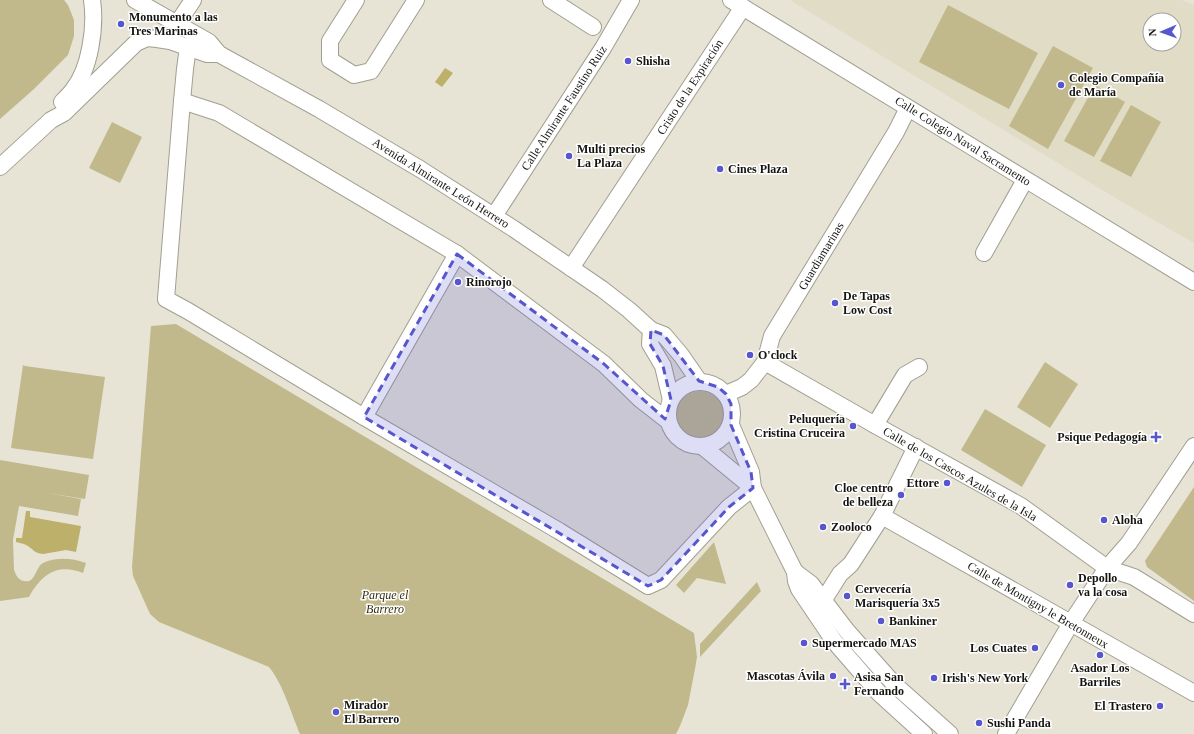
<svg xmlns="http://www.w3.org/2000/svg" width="1194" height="734" font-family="'Times New Roman',serif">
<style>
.built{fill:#e0dcc6;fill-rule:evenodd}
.green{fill:#c1b98c}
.water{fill:#bdb06b}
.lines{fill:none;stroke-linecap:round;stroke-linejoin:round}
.minor-casing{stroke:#a19f91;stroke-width:18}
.minor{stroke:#fff;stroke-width:16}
.marked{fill:#5756cd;fill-opacity:0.2;stroke:#5756cd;stroke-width:3;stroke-dasharray:8 5;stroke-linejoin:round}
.poi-dot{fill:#5756cd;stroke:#fff;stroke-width:1.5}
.labels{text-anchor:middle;stroke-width:3;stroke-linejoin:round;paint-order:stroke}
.poi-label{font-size:12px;font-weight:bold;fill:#14130f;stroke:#fff;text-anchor:start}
.street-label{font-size:12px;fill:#14130f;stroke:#fff}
.park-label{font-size:12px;font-style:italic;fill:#332d0e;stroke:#fff}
</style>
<rect width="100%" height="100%" fill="#e7e4d6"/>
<!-- built -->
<path class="built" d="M790 0H1182L1194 5V243L1117 199ZM1150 20H1174V44H1150Z"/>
<!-- green -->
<g class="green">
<path d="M0 0H64L68 5 74 20V36L68 55 34 89 0 119Z"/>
<path d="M948 5 1038 53 1009 109 919 62Z"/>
<path d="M1053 46 1093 68 1048 149 1009 126Z"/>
<path d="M1095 85 1125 102 1094 157 1064 141Z"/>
<path d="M1131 105 1161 122 1131 177 1100 161Z"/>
<path d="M112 122 142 137 120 183 89 168Z"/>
<path d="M176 324 694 633 697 657 695 669 688 705 680 726 676 734H300C291 713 283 684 269 667L159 622 150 614 133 576 132 567 151 326Z"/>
<path d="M1045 362 1078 384 1050 428 1017 407Z"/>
<path d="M23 365 25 366 105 377 93 459 11 448Z"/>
<circle cx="700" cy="415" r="24"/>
<path d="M985 409 1046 445 1022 487 961 450Z"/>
<path d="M0 460 89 475 85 499 47 493 81 499 78 516 19 506 13 540 14 570C16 575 18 580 24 581 36 584 35 567 43 563 56 557 72 558 86 563L83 573C57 563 42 574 29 597L0 601Z"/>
<path d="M1194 487V601L1147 567 1145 561Z"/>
<path d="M714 542 726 584 697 578 684 593 676 585Z"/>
<path d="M757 582 761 591 700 657V644Z"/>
</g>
<!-- water -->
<g class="water">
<path d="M445 68 453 73 442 87 435 82Z"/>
<path d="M26 511H30V517L81 526 76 552 66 550 43 554C33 553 34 549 26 545 22 543 19 543 16 542V538H22Z"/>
</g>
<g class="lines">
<!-- minor casing -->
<g class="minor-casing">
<g id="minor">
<path d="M135 0 209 42 219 54 319 109 420 169 514 229 602 289 629 310 651 330 664 335 681 355 699 381"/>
<path d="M356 0 330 41V60L354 75 371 71 416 0"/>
<path d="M551 0 593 27"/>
<path d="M731 0 1194 282"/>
<path d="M177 24 193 0"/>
<path d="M188 47 185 69 182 101 166 299 188 311 364 417 559 531 648 586 661 580 729 507 753 488"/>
<path d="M182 101 219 113 457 254 604 364 641 400 668 421"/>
<path d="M62 102C66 98 70 94 73 90 90 69 96 27 92 0"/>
<path d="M0 167 51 120 64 113 136 43 147 38 157 39 170 41 207 54H219"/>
<path d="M494 216 603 48 631 0"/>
<path d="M984 253 1025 180"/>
<path d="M571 268 743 7"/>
<path d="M651 330 650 344 663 366 671 400"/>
<path d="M765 362 875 425 1021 506 1107 568 1134 577 1194 614"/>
<circle cx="700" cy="414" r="32"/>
<path d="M726 394 742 387 751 380 765 362 772 336 896 132 908 108"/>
<path d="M364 417 457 254"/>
<path d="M731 425 751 472 753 488 795 572 796 581 799 589 834 641 879 693 924 734"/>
<path d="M875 425 905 375 919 367"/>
<path d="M702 446 753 488"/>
<path d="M882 516 1194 693"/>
<path d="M795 572 811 584 847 631 894 684 950 734"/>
<path d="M823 601 840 574 851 564 882 516 916 447"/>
<path d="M1006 734 1071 623 1107 568 1129 543 1194 446"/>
</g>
</g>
<!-- minor -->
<use href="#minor" class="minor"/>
</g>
<!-- marked area -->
<path class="marked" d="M457 254 604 364 665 419 671 400 663 366 650 344 651 330 664 335 699 381 718 387 726 394 731 404V425L751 472 753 488 729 507 661 580 648 586 364 417Z"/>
<!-- markers -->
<g class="poi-dot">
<circle cx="121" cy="24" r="4"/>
<circle cx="628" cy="61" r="4"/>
<circle cx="1061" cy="85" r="4"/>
<circle cx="569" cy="156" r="4"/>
<circle cx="720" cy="169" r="4"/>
<circle cx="458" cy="282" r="4"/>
<circle cx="835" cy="303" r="4"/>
<circle cx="750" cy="355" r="4"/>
<circle cx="853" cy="426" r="4"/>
<path d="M1154 431h4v4h4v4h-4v4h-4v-4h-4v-4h4z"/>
<circle cx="947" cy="483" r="4"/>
<circle cx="901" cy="495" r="4"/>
<circle cx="1104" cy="520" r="4"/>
<circle cx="823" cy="527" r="4"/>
<circle cx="1070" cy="585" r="4"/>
<circle cx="847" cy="596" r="4"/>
<circle cx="881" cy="621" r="4"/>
<circle cx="804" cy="643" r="4"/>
<circle cx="1035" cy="648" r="4"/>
<circle cx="1100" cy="655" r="4"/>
<circle cx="833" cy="676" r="4"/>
<circle cx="934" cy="678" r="4"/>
<path d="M843 678h4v4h4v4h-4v4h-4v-4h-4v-4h4z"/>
<circle cx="1160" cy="706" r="4"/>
<circle cx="336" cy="712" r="4"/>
<circle cx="979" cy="723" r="4"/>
</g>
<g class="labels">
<!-- poi labels -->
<g class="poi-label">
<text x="129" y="21">Monumento a las<tspan x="129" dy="14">Tres Marinas</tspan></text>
<text x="636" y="65">Shisha</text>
<text x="1069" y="82">Colegio Compañía<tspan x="1069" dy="14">de María</tspan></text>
<text x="577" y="153">Multi precios<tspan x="577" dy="14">La Plaza</tspan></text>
<text x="728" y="173">Cines Plaza</text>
<text x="466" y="286">Rinorojo</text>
<text x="843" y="300">De Tapas<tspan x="843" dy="14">Low Cost</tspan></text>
<text x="758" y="359">O'clock</text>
<text x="845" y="423" text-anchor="end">Peluquería<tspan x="845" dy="14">Cristina Cruceira</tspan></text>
<text x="1147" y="441" text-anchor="end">Psique Pedagogía</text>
<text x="939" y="487" text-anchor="end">Ettore</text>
<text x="893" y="492" text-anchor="end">Cloe centro<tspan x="893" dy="14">de belleza</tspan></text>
<text x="1112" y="524">Aloha</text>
<text x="831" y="531">Zooloco</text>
<text x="1078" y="582">Depollo<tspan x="1078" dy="14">va la cosa</tspan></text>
<text x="855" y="593">Cervecería<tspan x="855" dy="14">Marisquería 3x5</tspan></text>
<text x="889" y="625">Bankiner</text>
<text x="812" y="647">Supermercado MAS</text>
<text x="1027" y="652" text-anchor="end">Los Cuates</text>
<text x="1100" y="672" text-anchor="middle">Asador Los<tspan x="1100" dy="14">Barriles</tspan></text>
<text x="825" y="680" text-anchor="end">Mascotas Ávila</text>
<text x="854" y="681">Asisa San<tspan x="854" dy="14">Fernando</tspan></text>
<text x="942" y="682">Irish's New York</text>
<text x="344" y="709">Mirador<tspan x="344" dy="14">El Barrero</tspan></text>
<text x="1152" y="710" text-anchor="end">El Trastero</text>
<text x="987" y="727">Sushi Panda</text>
</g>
<!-- street labels -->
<g class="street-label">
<text transform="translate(690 87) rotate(-57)" y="4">Cristo de la Expiración</text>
<text transform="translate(564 108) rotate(-57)" y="4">Calle Almirante Faustino Ruiz</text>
<text transform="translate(963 141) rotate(32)" y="4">Calle Colegio Naval Sacramento</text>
<text transform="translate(441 183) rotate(32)" y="4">Avenida Almirante León Herrero</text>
<text transform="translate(821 256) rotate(-59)" y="4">Guardiamarinas</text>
<text transform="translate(960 474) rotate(30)" y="4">Calle de los Cascos Azules de la Isla</text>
<text transform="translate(1038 605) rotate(30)" y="4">Calle de Montigny le Bretonneux</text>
</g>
<!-- park labels -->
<g class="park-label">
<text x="385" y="599">Parque el<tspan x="385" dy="14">Barrero</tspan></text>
</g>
</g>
<!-- north arrow -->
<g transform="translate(1162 32) rotate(268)"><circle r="19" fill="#ffffff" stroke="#a1a19f"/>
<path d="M0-3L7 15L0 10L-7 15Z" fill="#5756cd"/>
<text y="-6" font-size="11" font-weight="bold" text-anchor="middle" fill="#14130f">N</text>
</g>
</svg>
